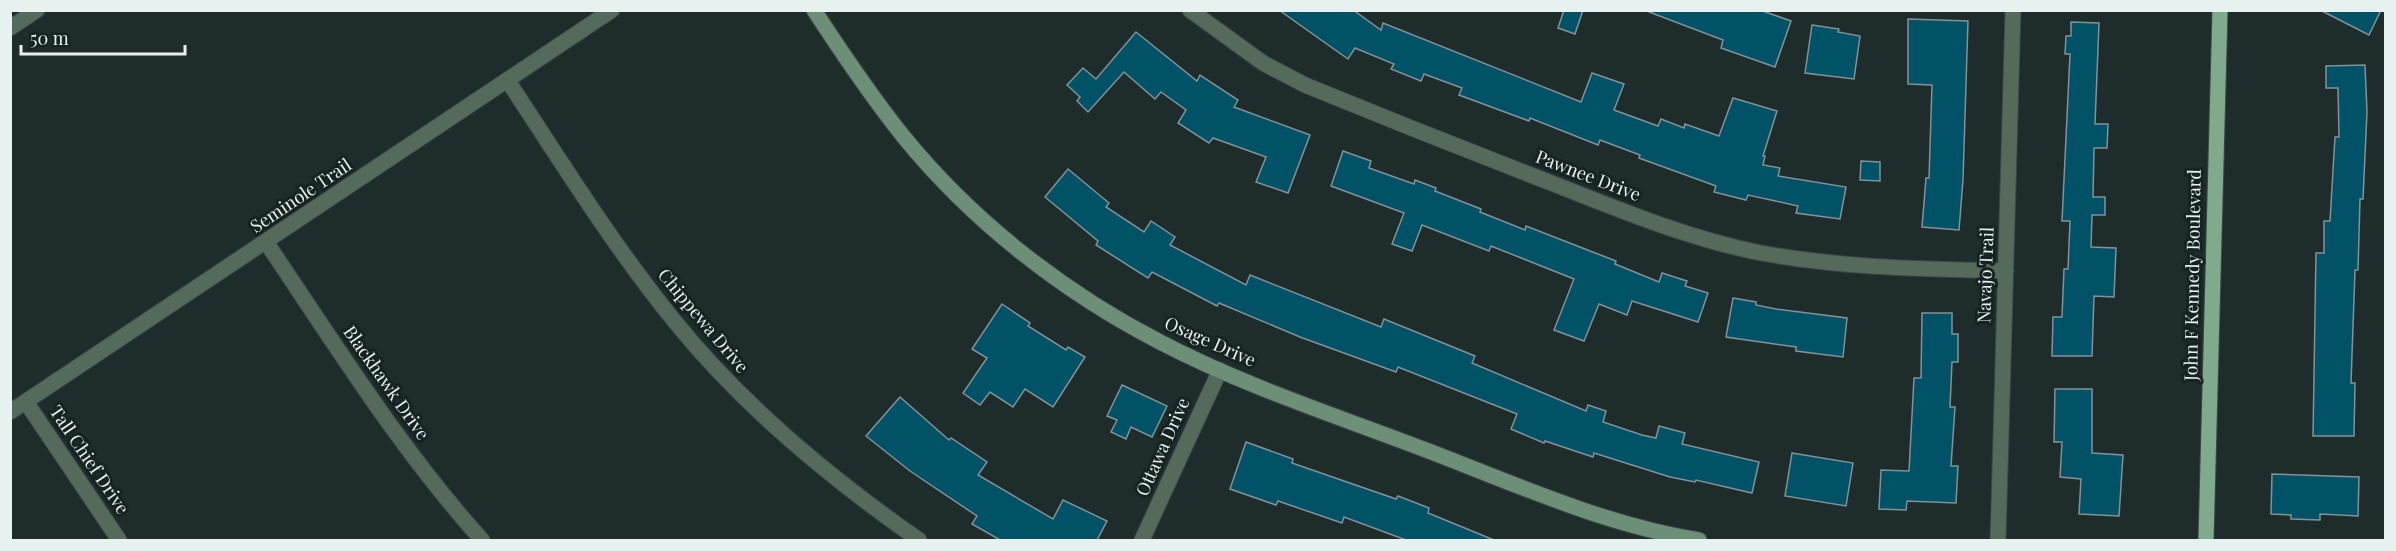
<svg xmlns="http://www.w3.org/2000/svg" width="2396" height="551" font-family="'Playfair Display',serif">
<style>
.building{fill:#025267;stroke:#829298;stroke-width:1.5}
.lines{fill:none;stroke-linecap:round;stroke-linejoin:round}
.street-casing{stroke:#3a4847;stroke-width:17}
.secondary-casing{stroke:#3a4847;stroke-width:17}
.primary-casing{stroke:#3a4847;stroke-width:17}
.street{stroke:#566a5b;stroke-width:15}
.secondary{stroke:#6d8e77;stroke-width:15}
.primary{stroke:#7faa8c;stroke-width:15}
.labels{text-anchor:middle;stroke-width:6;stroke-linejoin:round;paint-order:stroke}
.street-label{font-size:18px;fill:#e7f1ef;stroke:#152422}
</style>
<rect width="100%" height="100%" fill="#1e2d2c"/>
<!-- building -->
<g class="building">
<path d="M1279 10H1353L1381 30 1383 23 1581 102 1592 73 1624 84 1614 110 1658 126 1661 119 1684 128 1685 124 1719 136 1733 98 1777 111 1763 156H1765L1763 165 1780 168 1778 176 1846 187 1840 219 1796 213 1798 206 1748 195 1746 200 1714 192 1716 186 1639 158 1640 155 1600 140 1598 145 1530 118 1529 121 1459 95 1462 88 1424 74 1421 81 1391 69 1394 64 1355 48 1348 59Z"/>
<path d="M1564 10H1583L1575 34 1558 28Z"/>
<path d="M1649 10H1760L1791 21 1775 67 1721 48 1723 40 1649 12Z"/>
<path d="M2320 10H2381L2369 35Z"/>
<path d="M1908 19 1968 21 1963 180 1959 230 1922 227 1926 178H1929L1932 85 1908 84Z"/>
<path d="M2071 22 2099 23 2095 124H2108L2107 148H2094L2093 197H2105V215H2092L2091 247 2116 248 2114 297 2094 296 2092 356H2052L2053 317H2062L2064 269H2068L2070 221H2062L2070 54H2065L2066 36H2071Z"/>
<path d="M1812 25 1839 29 1838 32 1860 36 1854 79 1805 73Z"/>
<path d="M1136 32 1197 81 1200 75 1238 100 1234 107 1310 135 1288 193 1256 182 1266 157 1213 138 1209 143 1178 123 1186 110 1161 92 1155 99 1124 72 1088 112 1077 101 1080 97 1067 85 1083 68 1096 79Z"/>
<path d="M2365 65 2367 112 2363 199H2360L2358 270H2355L2351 383H2355L2354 436H2313L2316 253H2324V221H2330L2335 137H2339L2338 88H2326V66Z"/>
<path d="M1343 151 1371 161 1369 168 1414 184 1415 180 1436 188 1435 191 1481 209 1480 212 1525 230 1526 226 1585 249 1616 261 1615 264 1659 282 1662 273 1687 281 1685 286 1708 293 1698 322 1632 301 1627 315 1599 304 1584 341 1554 330 1574 279 1491 246 1489 251 1422 225 1412 251 1392 244 1404 213 1331 186Z"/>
<path d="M1861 161 1880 162V181L1860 180Z"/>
<path d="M1068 169 1109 203 1106 207 1144 232 1151 221 1175 237 1170 245 1246 285 1250 275 1381 327 1384 319 1475 356 1472 363 1586 411 1588 405 1606 411 1603 422 1642 435 1656 438 1659 426 1685 433 1682 444 1759 462 1752 493 1696 480 1695 482 1670 477 1594 453 1593 457 1545 441 1544 443 1511 429 1517 414 1398 367 1396 372 1300 337 1219 303 1217 306 1152 272 1148 278 1096 245 1098 241 1045 197Z"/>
<path d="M1733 298 1756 302V305L1776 309 1847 318 1843 357 1796 351V347L1726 337Z"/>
<path d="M1002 304 1030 323 1028 326 1066 350 1068 347 1085 357 1053 407 1025 389 1013 407 990 392 980 405 963 393 987 358 972 349Z"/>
<path d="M1922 313H1952V334H1958V362H1952L1950 407H1955L1951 466H1958L1956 503 1907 501 1906 510 1879 509 1881 470 1909 471 1914 378H1921Z"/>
<path d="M1122 385 1167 406 1152 437 1131 427 1126 439 1111 432 1117 420 1107 416Z"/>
<path d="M2055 389H2092V453L2123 455 2119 516 2079 514 2081 479 2060 477 2062 442H2054Z"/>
<path d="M900 397 949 440 951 438 987 462 978 475 1053 519 1063 500 1107 521 1097 540H1000L972 524 977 516 910 471 866 436Z"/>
<path d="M1246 442 1293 459 1292 463 1396 499 1398 496 1429 508 1428 513 1494 540H1406L1344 517 1342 523 1278 501 1276 505 1230 489Z"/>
<path d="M1792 453 1853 463 1846 506 1785 496Z"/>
<path d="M2272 474 2359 477 2358 516 2320 514V520L2291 519V515L2271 514Z"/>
</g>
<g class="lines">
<!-- street casing -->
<g class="street-casing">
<g id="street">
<path d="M1190 10 1263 63 1305 85C1388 119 1471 152 1554 184 1622 211 1690 239 1761 253 1842 268 1924 269 2006 271"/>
<path d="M10 28 37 10"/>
<path d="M508 81C562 163 614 247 676 323 745 408 830 478 919 540"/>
<path d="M266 242C335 344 400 449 482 540"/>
<path d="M26 402 119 540"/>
<path d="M10 412 612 10"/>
<path d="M1142 540 1220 370"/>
<path d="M1998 540 2013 10"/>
</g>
</g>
<!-- secondary casing -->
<g class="secondary-casing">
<path id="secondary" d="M814 10C842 53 871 96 903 136 972 221 1063 292 1160 342 1244 386 1337 416 1426 450 1515 484 1605 525 1699 540"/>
</g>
<!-- primary casing -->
<g class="primary-casing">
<path id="primary" d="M2206 540 2220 10"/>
</g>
<!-- street -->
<use href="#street" class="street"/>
<!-- secondary -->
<use href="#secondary" class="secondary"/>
<!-- primary -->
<use href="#primary" class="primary"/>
</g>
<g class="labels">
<!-- street labels -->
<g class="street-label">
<text transform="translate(1588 176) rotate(21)" y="6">Pawnee Drive</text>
<text transform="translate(301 196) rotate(-34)" y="6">Seminole Trail</text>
<text transform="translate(1986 275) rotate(-88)" y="6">Navajo Trail</text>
<text transform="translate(2193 275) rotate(-89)" y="6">John F Kennedy Boulevard</text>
<text transform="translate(703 321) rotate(50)" y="6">Chippewa Drive</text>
<text transform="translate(1210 342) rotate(24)" y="6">Osage Drive</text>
<text transform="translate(386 383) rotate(55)" y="6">Blackhawk Drive</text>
<text transform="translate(1163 447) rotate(-66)" y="6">Ottawa Drive</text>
<text transform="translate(89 460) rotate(56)" y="6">Tall Chief Drive</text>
</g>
</g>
<!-- border -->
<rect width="2396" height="551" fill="none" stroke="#e7f1ef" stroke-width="24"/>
<!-- scale -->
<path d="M21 45v9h164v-9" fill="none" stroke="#e7f1ef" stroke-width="3"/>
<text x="30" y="45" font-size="18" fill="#e7f1ef" stroke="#152422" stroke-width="4.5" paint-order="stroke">50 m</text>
</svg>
